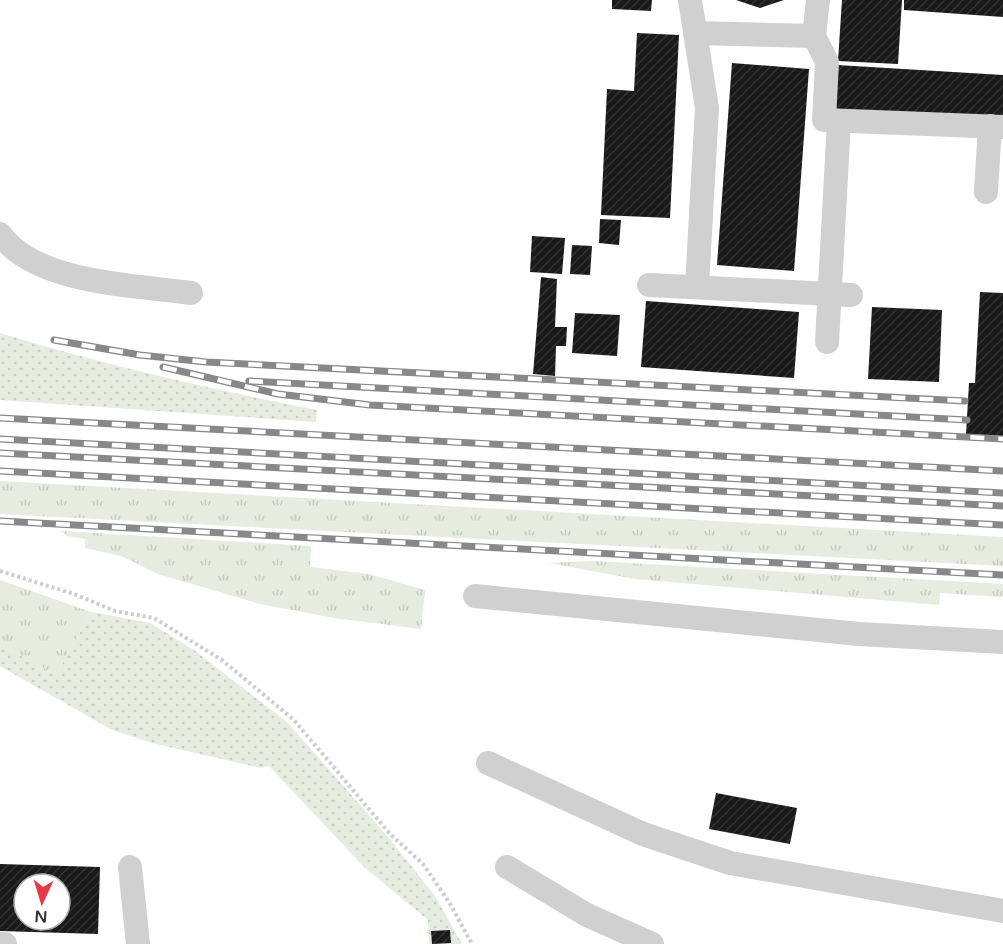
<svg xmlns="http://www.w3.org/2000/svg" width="1003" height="944" font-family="'Varela Round',sans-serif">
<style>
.grass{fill:url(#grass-tufts)}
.park{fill:url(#park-dots)}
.building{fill:url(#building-hatch);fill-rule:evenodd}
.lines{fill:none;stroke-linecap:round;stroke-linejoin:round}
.path{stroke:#cdcdcd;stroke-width:4;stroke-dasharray:3 3;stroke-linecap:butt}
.minor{stroke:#d0d0d0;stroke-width:24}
.rail-casing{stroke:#888;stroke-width:7}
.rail{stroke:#fff;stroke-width:4.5;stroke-dasharray:14;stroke-linecap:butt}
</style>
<defs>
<pattern id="grass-tufts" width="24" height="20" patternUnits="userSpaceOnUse" patternTransform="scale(1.5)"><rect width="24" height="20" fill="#e6ecdf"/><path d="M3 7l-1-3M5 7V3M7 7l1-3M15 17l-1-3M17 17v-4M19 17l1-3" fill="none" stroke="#c6cbc0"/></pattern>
<pattern id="park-dots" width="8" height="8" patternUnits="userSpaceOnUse" patternTransform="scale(1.5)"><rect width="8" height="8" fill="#e6ecdf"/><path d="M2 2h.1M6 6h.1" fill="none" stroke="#c6cbc0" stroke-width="1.8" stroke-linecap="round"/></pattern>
<pattern id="building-hatch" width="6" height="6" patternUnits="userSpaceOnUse" patternTransform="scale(1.5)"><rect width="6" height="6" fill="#1a1a1a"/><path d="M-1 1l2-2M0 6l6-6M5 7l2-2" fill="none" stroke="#333"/></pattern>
</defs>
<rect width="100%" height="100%" fill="#fff"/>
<!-- grass -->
<g class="grass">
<path d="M0 481 1003 537V566L0 514Z"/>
<path d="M61 531 311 546 310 567 369 574 425 590 421 629 334 618 260 604 158 574 121 556 85 548V539L68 536Z"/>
<path d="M593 561 1003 584V597L940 593 939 605 635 579 549 563Z"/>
<path d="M0 580 91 612 56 675 10 650H0Z"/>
</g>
<!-- park -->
<g class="park">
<path d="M0 333C104 365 211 389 317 410L316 422 0 400Z"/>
<path d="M91 612 150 623 194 650 288 723 389 838 435 896 462 944H429L428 920 365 868 269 766 261 768 152 743 112 730 0 666V650H10L56 675Z"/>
</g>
<!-- building -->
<g class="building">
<path d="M612 0H652L651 11 612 9Z"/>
<path d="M736 0H784L760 8Z"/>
<path d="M842 0H902L898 64 838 61Z"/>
<path d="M904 0H1003V17L904 10Z"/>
<path d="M637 33 679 35 670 218 601 215 607 89 634 91Z"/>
<path d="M732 63 809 69 794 271 717 265Z"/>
<path d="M837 65 1003 75V122L833 112Z"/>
<path d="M600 219 621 220 619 245 599 243Z"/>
<path d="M532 236 565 238 562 274 530 272Z"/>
<path d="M572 245 592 246 590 275 570 274Z"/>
<path d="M541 277 557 279 555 327H567L566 346H556L555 376 533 374Z"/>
<path d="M980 292 1003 293V436L966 434 969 383H975Z"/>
<path d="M646 301 799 312 794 378 641 367Z"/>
<path d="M872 307 942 310 939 382 868 379Z"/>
<path d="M575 313 620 315 617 356 572 353Z"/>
<path d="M716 793 797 808 790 844 709 829Z"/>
<path d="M0 864 100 867 98 934 0 931ZM24 884H60V920H24Z"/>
<path d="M450 930 451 943 432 944 431 931Z"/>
</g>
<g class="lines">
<!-- path -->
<path class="path" d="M0 571 74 594 115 611 154 618 222 660 294 720 390 834 423 864 449 902 472 944"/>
<!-- minor -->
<g class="minor">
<path d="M690 0 707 108 697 286"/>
<path d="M818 0 814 36 827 62 824 120 1003 127"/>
<path d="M695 33 814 36"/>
<path d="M986 192 990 126"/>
<path d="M0 234C36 284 134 285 191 293"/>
<path d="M649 285 851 295"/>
<path d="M827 342 839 121"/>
<path d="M475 596 859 634 1003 642"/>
<path d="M488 763 643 834 730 863 1003 911"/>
<path d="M130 867 138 944"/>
<path d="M507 867 587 915 652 944"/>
<path d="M0 944H5"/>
</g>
<!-- rail casing -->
<g class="rail-casing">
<g id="rail">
<path d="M54 340 140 355 206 362 965 401"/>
<path d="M163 367 278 394 370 405 1003 439"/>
<path d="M249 381 967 420"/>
<path d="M0 418 1003 471"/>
<path d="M0 439 1003 493"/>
<path d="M0 453 1003 506"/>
<path d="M0 471 1003 525"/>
<path d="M0 521 1003 575"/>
</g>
</g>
<!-- rail -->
<use href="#rail" class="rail"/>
</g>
<!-- north arrow -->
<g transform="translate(42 902) rotate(184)"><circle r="28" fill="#ffffff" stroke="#adadad" stroke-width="1.5"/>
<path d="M0-4.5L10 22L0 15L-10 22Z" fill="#e63946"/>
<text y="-9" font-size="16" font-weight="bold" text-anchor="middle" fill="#333333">N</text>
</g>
</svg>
